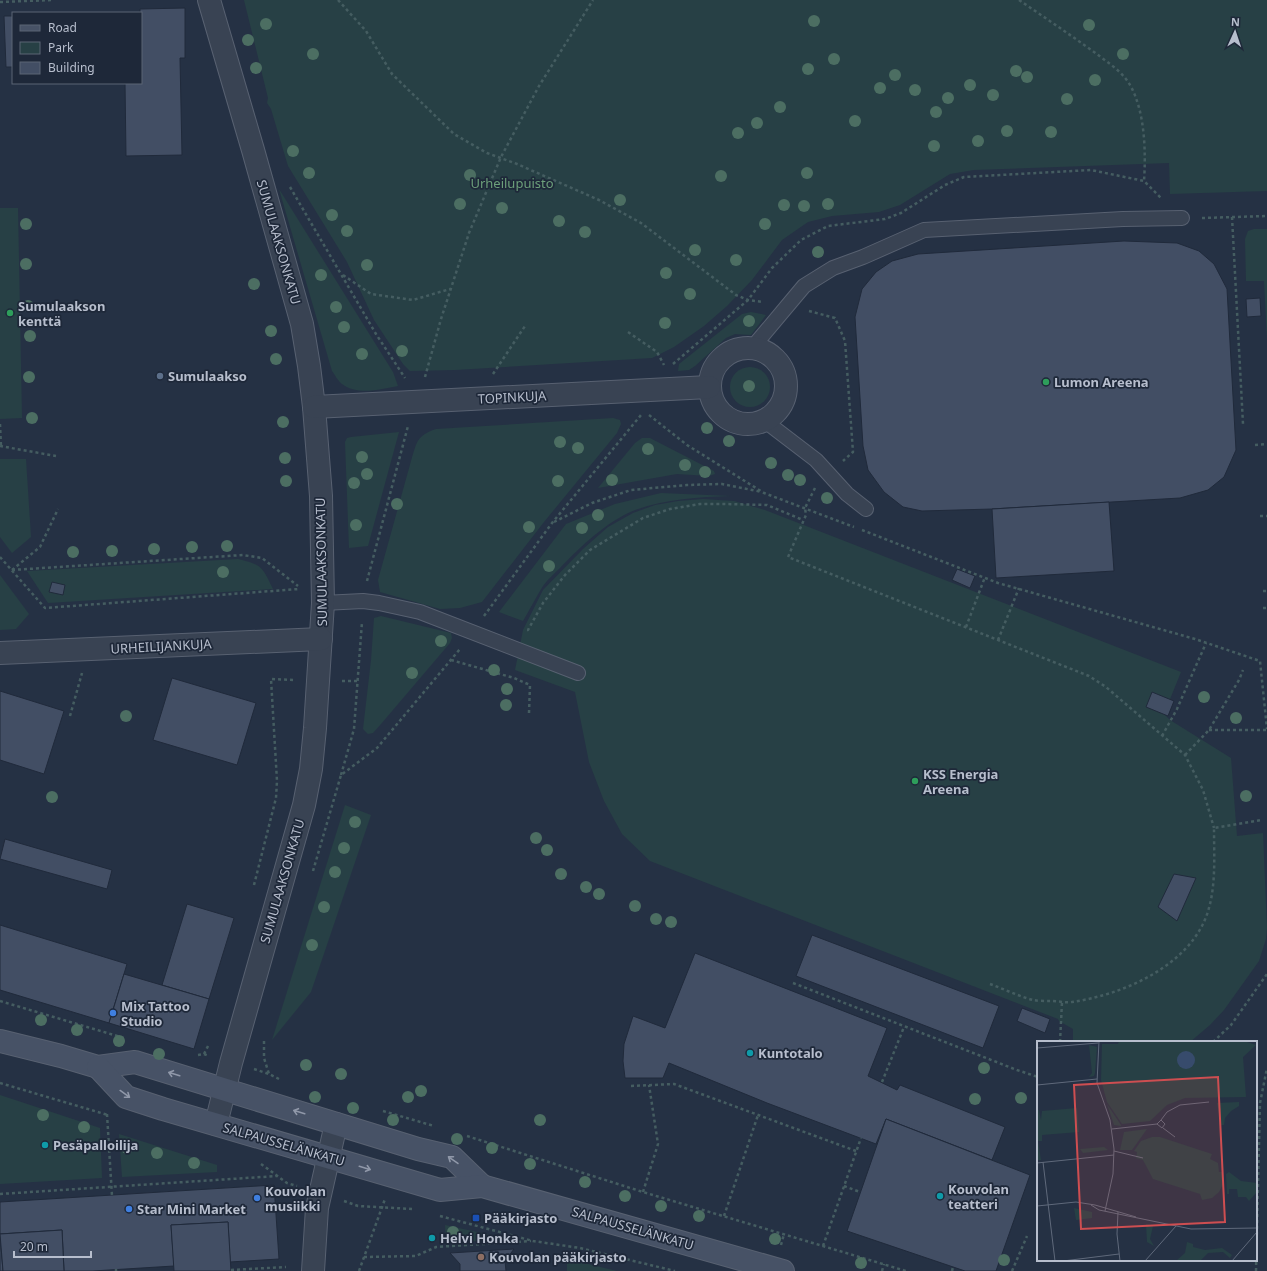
<svg xmlns="http://www.w3.org/2000/svg" width="1267" height="1271" font-family="'Noto Sans',sans-serif">
<style>
.green{fill:#274045}
.building{fill:#424e64;stroke:#202a3b}
.lines{fill:none;stroke-linecap:round;stroke-linejoin:round}
.service-casing{stroke:#586171;stroke-width:16}
.minor-casing{stroke:#586171;stroke-width:24}
.secondary-casing{stroke:#586171;stroke-width:24}
.path{stroke:#455d61;stroke-width:2.5;stroke-dasharray:3 3;stroke-linecap:butt}
.service{stroke:#394353;stroke-width:14}
.minor{stroke:#394353;stroke-width:22}
.secondary{stroke:#475266;stroke-width:22}
.tree{fill:#4c6e62}
.oneway{stroke:#9098a9}
.leisure-dot{fill:#2e9e5b;stroke:#1e2839;stroke-width:1.5}
.service-dot{fill:#5c6f8a;stroke:#1e2839;stroke-width:1.5}
.shop-dot{fill:#3f7fe0;stroke:#1e2839;stroke-width:1.5}
.culture-dot{fill:#0f9aa8;stroke:#1e2839;stroke-width:1.5}
.transit-dot{fill:#1a4fb4;stroke:#1e2839;stroke-width:1.5}
.education-dot{fill:#8d6e63;stroke:#1e2839;stroke-width:1.5}
.labels{text-anchor:middle;stroke-width:3.5;stroke-linejoin:round;paint-order:stroke}
.park-label{font-size:13px;fill:#6c9f7a;stroke:#1e2839}
.street-label{font-size:13px;fill:#b7becd;stroke:#1e2839}
.poi-label{font-size:13px;font-weight:bold;fill:#b7becd;stroke:#1e2839;text-anchor:start}
.inset-road{fill:none;stroke:#5f697b;stroke-width:1}
.view{fill:#ce4e51;fill-opacity:0.15;stroke:#ce4e51;stroke-width:2}
.inset-edge{fill:none;stroke:#b7becd;stroke-width:2}
</style>
<rect width="100%" height="100%" fill="#253144"/>
<!-- green -->
<g class="green">
<path d="M244 0H1267V191L1170 194 1169 163 974 170 950 174 900 205 879 212 832 216 808 222 782 240 752 280 727 306 704 326 674 347 652 358 455 370 410 371 403 364 374 320 347 262 288 166 271 109 267 103 268 98Z"/>
<path d="M279 189 393 372 398 386C381 389 358 396 342 384 338 381 335 375 332 371Z"/>
<path d="M0 208H18L22 418 0 419Z"/>
<path d="M1254 229H1267V340L1264 281H1246L1245 239 1248 231Z"/>
<path d="M751 312 766 315 751 335 735 334 726 338 695 366 689 370 678 371 679 364 742 314Z"/>
<circle cx="750" cy="387" r="20"/>
<path d="M613 418 620 420 621 424 617 433 544 522 482 602 460 608 440 609 380 592 378 580 411 461C417 442 416 436 436 429Z"/>
<path d="M399 432 368 546 349 548 345 442 347 438 351 437Z"/>
<path d="M642 438H650L714 471 715 474 709 476 677 474 598 488 635 443Z"/>
<path d="M0 459H26L31 537 12 553 0 537Z"/>
<path d="M661 493 731 496C699 497 666 499 635 510 607 521 580 547 560 568 554 574 548 579 543 586 536 597 530 609 523 621L499 612 566 524 615 504Z"/>
<path d="M703 499 734 501 765 510 1181 672 1164 714 1170 720 1231 758 1237 836 1263 833 1267 928 1266 939 1259 961 1224 1010 1210 1025 1190 1042H1073V1029L1059 1021 1058 1019 650 861 622 834 604 801 589 762 575 692 515 670 523 630 543 590 583 549 608 527 633 513 655 505 678 501Z"/>
<path d="M238 559C262 565 262 566 273 589L48 603 27 571Z"/>
<path d="M0 575 29 614 16 629 0 630Z"/>
<path d="M381 616 447 632 451 633 452 638 450 643 381 724 373 733 368 734 363 729 371 660 374 618Z"/>
<path d="M345 805 371 815 311 992 272 1040Z"/>
<path d="M0 1095 100 1128 102 1178 0 1184Z"/>
<path d="M119 1134 217 1165V1172L122 1177Z"/>
<path d="M445 1225 509 1239 446 1243Z"/>
<path d="M567 1259 617 1271H567Z"/>
</g>
<!-- building -->
<g class="building">
<path d="M185 8V58H180L182 155 126 156 125 83H141V13H140V9Z"/>
<path d="M4 16H13V67H6Z"/>
<path d="M1124 241 1177 243 1199 251 1214 264 1227 289 1236 450 1224 477 1208 490 1180 498 992 509 922 511 903 507 884 492 868 470 863 446 855 317 862 289 876 272 892 261 918 254Z"/>
<path d="M1260 298 1261 316 1247 317 1246 299Z"/>
<path d="M1109 502 1114 571 996 578 992 509Z"/>
<path d="M957 569 975 576 970 588 952 580Z"/>
<path d="M52 582 65 585 63 595 49 592Z"/>
<path d="M172 678 256 703 237 765 153 740Z"/>
<path d="M0 691 64 711 44 774 0 760Z"/>
<path d="M1152 692 1174 701 1168 716 1146 707Z"/>
<path d="M5 839 112 870 107 889 0 859Z"/>
<path d="M1174 874 1196 878 1177 921 1158 907Z"/>
<path d="M187 904 234 918 209 999 162 985Z"/>
<path d="M0 925 127 964 109 1023 0 990Z"/>
<path d="M812 935 999 1006 983 1048 796 976Z"/>
<path d="M695 953 887 1028 868 1076 897 1090 900 1085 1005 1127 992 1160 886 1119 876 1144 767 1103 669 1063 663 1078H625L623 1061 624 1044 633 1016 665 1028Z"/>
<path d="M124 974 209 999 194 1049 109 1023Z"/>
<path d="M1022 1008 1050 1019 1045 1033 1017 1021Z"/>
<path d="M886 1119 1030 1175 996 1271H965L847 1231Z"/>
<path d="M274 1185 279 1259 230 1262 228 1222 171 1225 174 1266 93 1271H64L62 1230 0 1234 3 1271H0V1202Z"/>
<path d="M228 1222 231 1271H174L171 1225Z"/>
<path d="M62 1230 64 1271H3L0 1234Z"/>
<path d="M514 1249 505 1261 506 1271H460V1264L450 1253Z"/>
</g>
<g class="lines">
<!-- service casing -->
<g class="service-casing">
<g id="service">
<path d="M752 348 804 286 833 268 863 257 924 230 1123 219 1182 218"/>
<path d="M765 421 816 460 847 494 866 509"/>
<path d="M323 603 363 601 379 603 420 612 578 673"/>
</g>
</g>
<!-- minor casing -->
<g class="minor-casing">
<g id="minor">
<path d="M209 0 253 150 302 324 309 366 314 407 321 496 323 603 315 728 311 769 304 805 231 1063 216 1124"/>
<circle cx="748" cy="386" r="38"/>
<path d="M314 407 709 387"/>
<path d="M0 653 321 639"/>
<path d="M313 1271 317 1208 336 1124"/>
</g>
</g>
<!-- secondary casing -->
<g class="secondary-casing">
<g id="secondary">
<path d="M0 1041 61 1056 98 1067 135 1062 418 1149 452 1157 482 1186"/>
<path d="M98 1067 126 1097 163 1109 440 1190 482 1186 783 1271"/>
</g>
</g>
<!-- path -->
<g class="path">
<path d="M338 0 366 31 392 74 454 134 487 153 517 164 599 200 641 223 736 295 748 300 763 302"/>
<path d="M1019 0C1044 17 1069 34 1094 52 1107 62 1122 71 1130 85 1145 111 1146 152 1144 181"/>
<path d="M0 2 53 0"/>
<path d="M290 187 376 334 405 378"/>
<path d="M1232 217 1243 424"/>
<path d="M1202 218 1267 216"/>
<path d="M343 275 371 294 413 300 450 289"/>
<path d="M809 311 835 318 845 341 853 452 843 461"/>
<path d="M628 332 657 352 664 365"/>
<path d="M673 364 748 300 772 268 801 240 828 226 885 219 901 213 945 185 964 177 1091 170 1144 181 1161 198"/>
<path d="M493 374 525 326"/>
<path d="M425 377 441 319 469 233 501 157 539 86 593 0"/>
<path d="M649 415 687 445 764 493 854 527"/>
<path d="M0 424 1 446"/>
<path d="M1255 445 1267 444"/>
<path d="M0 446 56 456"/>
<path d="M815 488 805 508 806 515 788 557 1089 676 1106 687 1185 755 1203 790 1214 828"/>
<path d="M1260 516H1267"/>
<path d="M554 522 592 503 631 490 687 485 722 484 762 492"/>
<path d="M862 530 998 583 1195 639 1260 661 1267 729"/>
<path d="M0 557 45 608 299 589"/>
<path d="M12 570 243 555 262 558 298 586"/>
<path d="M12 570 40 547 58 509"/>
<path d="M367 581 408 426"/>
<path d="M1263 591H1267"/>
<path d="M1263 608H1267"/>
<path d="M484 616 552 523 641 415"/>
<path d="M966 627 985 577"/>
<path d="M527 630H528L543 603 565 575 590 550 643 518 670 509 700 504H725L767 505 803 520"/>
<path d="M998 640 1019 588"/>
<path d="M451 660 514 678 530 685 529 713"/>
<path d="M342 681H358"/>
<path d="M70 716 82 673"/>
<path d="M1209 730H1267"/>
<path d="M1162 736 1177 709 1206 643"/>
<path d="M1185 755 1209 730 1239 680 1243 670"/>
<path d="M341 775 354 729 362 622"/>
<path d="M313 871 341 775 377 748 460 649"/>
<path d="M254 885 276 798 277 781 271 679 295 680"/>
<path d="M793 983 1017 1070 1038 1077"/>
<path d="M990 984C1004 989 1018 996 1033 1000 1038 1001 1045 1001 1051 1001 1058 1001 1065 1003 1072 1002 1120 995 1180 970 1203 924 1217 895 1214 860 1214 828L1262 820"/>
<path d="M0 1001 124 1038"/>
<path d="M264 1041V1058L269 1074"/>
<path d="M1060 1042 1062 1002"/>
<path d="M1213 1042 1231 1025 1267 974"/>
<path d="M204 1054 209 1044"/>
<path d="M198 1055 204 1054 209 1056"/>
<path d="M254 1069 269 1074 279 1079"/>
<path d="M882 1082 904 1027"/>
<path d="M0 1083 108 1115"/>
<path d="M631 1086 674 1084 856 1151"/>
<path d="M383 1111 434 1126"/>
<path d="M107 1114 112 1196"/>
<path d="M467 1136 643 1192 906 1271"/>
<path d="M261 1164 287 1183 297 1186"/>
<path d="M844 1186 860 1192"/>
<path d="M643 1192 658 1144 649 1085"/>
<path d="M0 1194 277 1176"/>
<path d="M344 1201 358 1206 412 1209"/>
<path d="M440 1216 533 1241 580 1248 675 1271"/>
<path d="M724 1216 758 1115"/>
<path d="M781 1245 784 1234"/>
<path d="M823 1246 861 1138"/>
<path d="M364 1257 416 1256 436 1247 531 1241"/>
<path d="M116 1269V1271"/>
<path d="M231 1270 286 1267"/>
<path d="M359 1271 385 1199"/>
<path d="M882 1271 884 1264"/>
<path d="M952 1271 953 1267"/>
<path d="M1012 1271 1027 1236"/>
<path d="M1256 1271 1260 1103 1267 1068"/>
</g>
<!-- service -->
<use href="#service" class="service"/>
<!-- minor -->
<use href="#minor" class="minor"/>
<!-- secondary -->
<use href="#secondary" class="secondary"/>
</g>
<!-- trees -->
<g class="tree">
<circle cx="814" cy="21" r="6"/>
<circle cx="266" cy="24" r="6"/>
<circle cx="1089" cy="25" r="6"/>
<circle cx="248" cy="40" r="6"/>
<circle cx="313" cy="54" r="6"/>
<circle cx="1123" cy="54" r="6"/>
<circle cx="834" cy="59" r="6"/>
<circle cx="256" cy="68" r="6"/>
<circle cx="808" cy="69" r="6"/>
<circle cx="1016" cy="71" r="6"/>
<circle cx="895" cy="75" r="6"/>
<circle cx="1027" cy="77" r="6"/>
<circle cx="1095" cy="80" r="6"/>
<circle cx="970" cy="85" r="6"/>
<circle cx="880" cy="88" r="6"/>
<circle cx="915" cy="90" r="6"/>
<circle cx="993" cy="95" r="6"/>
<circle cx="948" cy="98" r="6"/>
<circle cx="1067" cy="99" r="6"/>
<circle cx="780" cy="107" r="6"/>
<circle cx="936" cy="112" r="6"/>
<circle cx="855" cy="121" r="6"/>
<circle cx="757" cy="123" r="6"/>
<circle cx="1007" cy="131" r="6"/>
<circle cx="1051" cy="132" r="6"/>
<circle cx="738" cy="133" r="6"/>
<circle cx="978" cy="141" r="6"/>
<circle cx="934" cy="146" r="6"/>
<circle cx="293" cy="151" r="6"/>
<circle cx="309" cy="173" r="6"/>
<circle cx="807" cy="173" r="6"/>
<circle cx="470" cy="175" r="6"/>
<circle cx="721" cy="176" r="6"/>
<circle cx="620" cy="200" r="6"/>
<circle cx="460" cy="204" r="6"/>
<circle cx="828" cy="204" r="6"/>
<circle cx="784" cy="205" r="6"/>
<circle cx="804" cy="206" r="6"/>
<circle cx="502" cy="208" r="6"/>
<circle cx="332" cy="215" r="6"/>
<circle cx="559" cy="221" r="6"/>
<circle cx="26" cy="224" r="6"/>
<circle cx="765" cy="224" r="6"/>
<circle cx="347" cy="231" r="6"/>
<circle cx="585" cy="232" r="6"/>
<circle cx="695" cy="250" r="6"/>
<circle cx="818" cy="252" r="6"/>
<circle cx="736" cy="260" r="6"/>
<circle cx="26" cy="264" r="6"/>
<circle cx="367" cy="265" r="6"/>
<circle cx="666" cy="273" r="6"/>
<circle cx="321" cy="275" r="6"/>
<circle cx="254" cy="284" r="6"/>
<circle cx="690" cy="294" r="6"/>
<circle cx="28" cy="306" r="6"/>
<circle cx="336" cy="307" r="6"/>
<circle cx="749" cy="321" r="6"/>
<circle cx="665" cy="323" r="6"/>
<circle cx="344" cy="327" r="6"/>
<circle cx="271" cy="331" r="6"/>
<circle cx="30" cy="336" r="6"/>
<circle cx="402" cy="351" r="6"/>
<circle cx="362" cy="354" r="6"/>
<circle cx="276" cy="359" r="6"/>
<circle cx="29" cy="377" r="6"/>
<circle cx="749" cy="386" r="6"/>
<circle cx="32" cy="418" r="6"/>
<circle cx="283" cy="422" r="6"/>
<circle cx="707" cy="428" r="6"/>
<circle cx="729" cy="441" r="6"/>
<circle cx="560" cy="442" r="6"/>
<circle cx="578" cy="448" r="6"/>
<circle cx="648" cy="449" r="6"/>
<circle cx="362" cy="457" r="6"/>
<circle cx="285" cy="458" r="6"/>
<circle cx="771" cy="463" r="6"/>
<circle cx="685" cy="465" r="6"/>
<circle cx="705" cy="472" r="6"/>
<circle cx="367" cy="474" r="6"/>
<circle cx="788" cy="475" r="6"/>
<circle cx="612" cy="480" r="6"/>
<circle cx="800" cy="480" r="6"/>
<circle cx="286" cy="481" r="6"/>
<circle cx="558" cy="481" r="6"/>
<circle cx="354" cy="483" r="6"/>
<circle cx="827" cy="498" r="6"/>
<circle cx="397" cy="504" r="6"/>
<circle cx="598" cy="515" r="6"/>
<circle cx="356" cy="525" r="6"/>
<circle cx="529" cy="527" r="6"/>
<circle cx="582" cy="528" r="6"/>
<circle cx="227" cy="546" r="6"/>
<circle cx="192" cy="547" r="6"/>
<circle cx="154" cy="549" r="6"/>
<circle cx="112" cy="551" r="6"/>
<circle cx="73" cy="552" r="6"/>
<circle cx="549" cy="566" r="6"/>
<circle cx="223" cy="572" r="6"/>
<circle cx="441" cy="641" r="6"/>
<circle cx="494" cy="670" r="6"/>
<circle cx="412" cy="673" r="6"/>
<circle cx="507" cy="689" r="6"/>
<circle cx="1204" cy="697" r="6"/>
<circle cx="506" cy="705" r="6"/>
<circle cx="126" cy="716" r="6"/>
<circle cx="1236" cy="718" r="6"/>
<circle cx="1246" cy="796" r="6"/>
<circle cx="52" cy="797" r="6"/>
<circle cx="355" cy="822" r="6"/>
<circle cx="536" cy="838" r="6"/>
<circle cx="344" cy="848" r="6"/>
<circle cx="547" cy="850" r="6"/>
<circle cx="335" cy="872" r="6"/>
<circle cx="561" cy="874" r="6"/>
<circle cx="586" cy="887" r="6"/>
<circle cx="599" cy="894" r="6"/>
<circle cx="635" cy="906" r="6"/>
<circle cx="324" cy="907" r="6"/>
<circle cx="656" cy="919" r="6"/>
<circle cx="671" cy="922" r="6"/>
<circle cx="312" cy="945" r="6"/>
<circle cx="41" cy="1020" r="6"/>
<circle cx="77" cy="1030" r="6"/>
<circle cx="119" cy="1041" r="6"/>
<circle cx="159" cy="1054" r="6"/>
<circle cx="306" cy="1065" r="6"/>
<circle cx="984" cy="1068" r="6"/>
<circle cx="341" cy="1074" r="6"/>
<circle cx="421" cy="1091" r="6"/>
<circle cx="315" cy="1097" r="6"/>
<circle cx="408" cy="1097" r="6"/>
<circle cx="1021" cy="1098" r="6"/>
<circle cx="975" cy="1099" r="6"/>
<circle cx="353" cy="1108" r="6"/>
<circle cx="43" cy="1115" r="6"/>
<circle cx="393" cy="1120" r="6"/>
<circle cx="540" cy="1120" r="6"/>
<circle cx="84" cy="1127" r="6"/>
<circle cx="457" cy="1139" r="6"/>
<circle cx="127" cy="1148" r="6"/>
<circle cx="492" cy="1148" r="6"/>
<circle cx="157" cy="1153" r="6"/>
<circle cx="194" cy="1163" r="6"/>
<circle cx="530" cy="1164" r="6"/>
<circle cx="585" cy="1182" r="6"/>
<circle cx="625" cy="1196" r="6"/>
<circle cx="661" cy="1206" r="6"/>
<circle cx="699" cy="1216" r="6"/>
<circle cx="453" cy="1232" r="6"/>
<circle cx="775" cy="1239" r="6"/>
<circle cx="1004" cy="1260" r="6"/>
<circle cx="861" cy="1263" r="6"/>
</g>
<!-- one-way arrows -->
<defs><path id="oneway-shaft" d="M-6 0H5M1.5-3L5.5 0L1.5 3" fill="none" stroke-width="1.6" stroke-linecap="round" stroke-linejoin="round"/></defs>
<g class="oneway">
<use href="#oneway-shaft" transform="translate(174 1074) rotate(-163)"/>
<use href="#oneway-shaft" transform="translate(125 1094) rotate(36)"/>
<use href="#oneway-shaft" transform="translate(299 1112) rotate(-163)"/>
<use href="#oneway-shaft" transform="translate(453 1160) rotate(-145)"/>
<use href="#oneway-shaft" transform="translate(365 1168) rotate(17)"/>
</g>
<!-- markers -->
<g class="leisure-dot">
<circle cx="10" cy="313" r="4"/>
<circle cx="1046" cy="382" r="4"/>
<circle cx="915" cy="781" r="4"/>
</g>
<circle class="service-dot" cx="160" cy="376" r="4"/>
<g class="shop-dot">
<circle cx="113" cy="1013" r="4"/>
<circle cx="257" cy="1198" r="4"/>
<circle cx="129" cy="1209" r="4"/>
</g>
<g class="culture-dot">
<circle cx="750" cy="1053" r="4"/>
<circle cx="45" cy="1145" r="4"/>
<circle cx="940" cy="1196" r="4"/>
<circle cx="432" cy="1238" r="4"/>
</g>
<rect class="transit-dot" x="472" y="1214" width="8" height="8" rx="2"/>
<circle class="education-dot" cx="481" cy="1257" r="4"/>
<g class="labels">
<!-- park labels -->
<g class="park-label">
<text x="512" y="188">Urheilupuisto</text>
</g>
<!-- street labels -->
<g class="street-label">
<text transform="translate(279 242) rotate(74)" y="5">SUMULAAKSONKATU</text>
<text transform="translate(512 397) rotate(-3)" y="5">TOPINKUJA</text>
<text transform="translate(321 562) rotate(-91)" y="5">SUMULAAKSONKATU</text>
<text transform="translate(161 646) rotate(-3)" y="5">URHEILIJANKUJA</text>
<text transform="translate(282 881) rotate(-74)" y="5">SUMULAAKSONKATU</text>
<text transform="translate(284 1144) rotate(16)" y="5">SALPAUSSELÄNKATU</text>
<text transform="translate(633 1228) rotate(16)" y="5">SALPAUSSELÄNKATU</text>
</g>
<!-- poi labels -->
<g class="poi-label">
<text x="18" y="311">Sumulaakson<tspan x="18" dy="15">kenttä</tspan></text>
<text x="168" y="381">Sumulaakso</text>
<text x="1054" y="387">Lumon Areena</text>
<text x="923" y="779">KSS Energia<tspan x="923" dy="15">Areena</tspan></text>
<text x="121" y="1011">Mix Tattoo<tspan x="121" dy="15">Studio</tspan></text>
<text x="758" y="1058">Kuntotalo</text>
<text x="53" y="1150">Pesäpalloilija</text>
<text x="948" y="1194">Kouvolan<tspan x="948" dy="15">teatteri</tspan></text>
<text x="265" y="1196">Kouvolan<tspan x="265" dy="15">musiikki</tspan></text>
<text x="137" y="1214">Star Mini Market</text>
<text x="484" y="1223">Pääkirjasto</text>
<text x="440" y="1243">Helvi Honka</text>
<text x="489" y="1262">Kouvolan pääkirjasto</text>
</g>
</g>
<!-- overview -->
<g transform="translate(1037 1041)">
<rect width="220" height="220" fill="#253144"/>
<path d="M82 0H207L219 4 206 16 209 56 148 57 130 64 113 80 85 83 70 61 64 39 65 3H81ZM52 4 60 6 58 32 57 35 52 36 55 32ZM202 61V65L194 70 188 77 187 84H184L180 62ZM70 63 84 84V85L77 84ZM40 67 42 91 5 94V100H1L4 119H1L0 69H2L4 79 5 70ZM110 88 95 109H83L87 91ZM115 96H123L175 113 173 118 181 122 182 131H185L186 143 182 151 175 157 165 159 163 153 116 138 106 119 99 117 100 111 97 110 104 100ZM67 106 71 109 46 112 43 108ZM192 131 204 140 220 142V151L212 160 209 156H201L200 148H192V153H190L189 133ZM37 167 55 171V177L39 179ZM109 183 116 185 113 198 117 205 110 201ZM150 201 156 203V206L168 209 185 207 195 214 193 217 186 211 171 212 163 220H139L148 212Z" fill="#274045"/>
<path d="M140 19a9 9 0 1 1 18 0a9 9 0 1 1-18 0Z" fill="#374b6c"/>
<path class="inset-road" d="M62 0 60 42 73 79 77 108 76 133 68 170M0 7 61 2M0 44 60 38M124 79 130 71 143 64 172 61M126 87 138 96M75 88 120 83 124 79 128 83 125 87 120 83M77 110 106 117M6 121 18 220M0 122 77 114M54 164 62 169 154 188 220 187M0 165 39 161 58 164 99 176M81 171 80 193 83 220M26 220 82 213M108 220 139 185M195 220 220 191"/>
<path class="view" d="M181 36 188 181 44 188 37 44Z"/>
<rect width="220" height="220" class="inset-edge"/>
</g>
<!-- legend -->
<rect x="12" y="12" width="130" height="72" fill="#1e2839" stroke="#5b6474"/>
<rect x="20" y="25" width="20" height="6" fill="#475266" stroke="#5b6474"/>
<text x="48" y="32" font-size="12" fill="#b7becd">Road</text>
<rect x="20" y="42" width="20" height="12" fill="#274045" stroke="#5b6474"/>
<text x="48" y="52" font-size="12" fill="#b7becd">Park</text>
<rect x="20" y="62" width="20" height="12" fill="#424e64" stroke="#5b6474"/>
<text x="48" y="72" font-size="12" fill="#b7becd">Building</text>
<!-- north arrow -->
<g transform="translate(1235 32) rotate(3)" stroke="#1e2839" stroke-width="3" paint-order="stroke">
<path d="M0-3L7 15L0 10L-7 15Z" fill="#b7becd"/>
<text y="-6" font-size="11" font-weight="bold" text-anchor="middle" fill="#b7becd">N</text>
</g>
<!-- scale -->
<path d="M14 1251v6h77v-6" fill="none" stroke="#b7becd" stroke-width="2"/>
<text x="20" y="1251" font-size="12" fill="#b7becd" stroke="#1e2839" stroke-width="3" paint-order="stroke">20 m</text>
</svg>
